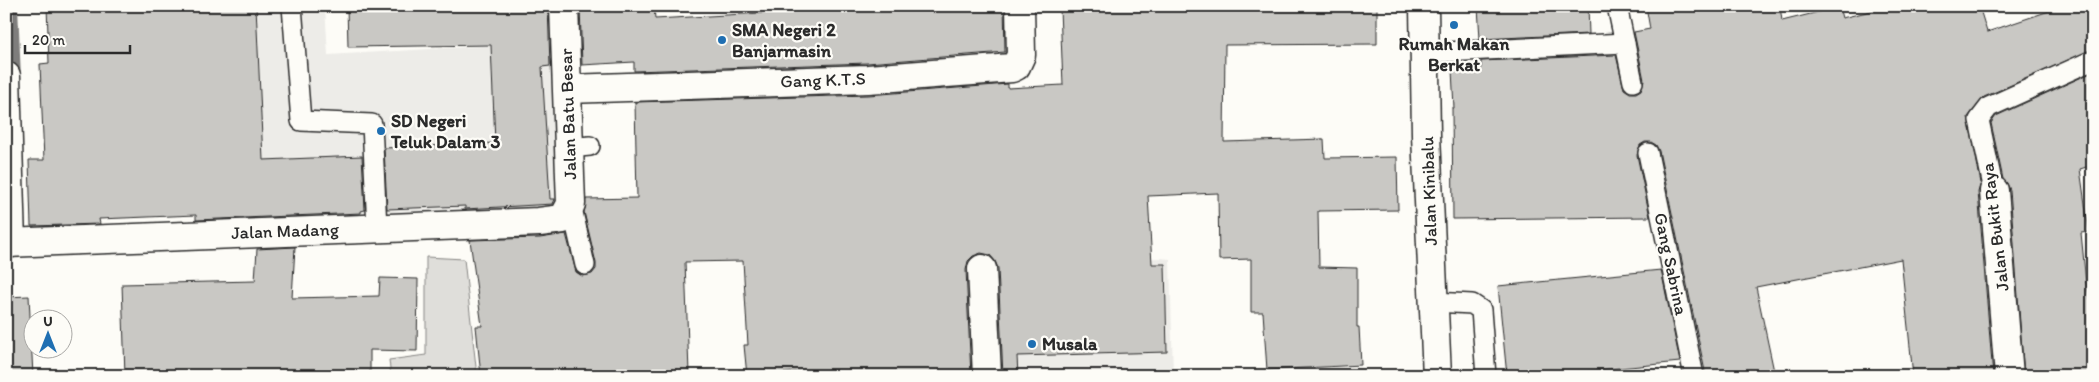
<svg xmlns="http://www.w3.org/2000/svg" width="2099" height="382" font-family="Itim,sans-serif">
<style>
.built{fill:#edece8}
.green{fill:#dfdeda;stroke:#858482}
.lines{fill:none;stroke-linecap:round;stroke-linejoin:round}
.stream{stroke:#7e7d7b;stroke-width:10}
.building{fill:#c9c8c4;stroke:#2b2b2b}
.lane-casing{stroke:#2b2b2b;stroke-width:22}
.street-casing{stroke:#2b2b2b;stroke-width:31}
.secondary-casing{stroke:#2b2b2b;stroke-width:31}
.lane{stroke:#fdfcf7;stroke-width:19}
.street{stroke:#fdfcf7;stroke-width:28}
.secondary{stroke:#fdfcf7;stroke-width:28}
.poi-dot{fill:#1f6fb2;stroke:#fdfcf7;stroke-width:2}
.labels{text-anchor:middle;stroke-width:4.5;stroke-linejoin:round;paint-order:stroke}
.poi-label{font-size:18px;font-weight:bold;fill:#2b2b2b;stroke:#fdfcf7;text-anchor:start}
.street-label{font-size:18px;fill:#2b2b2b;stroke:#fdfcf7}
</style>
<rect width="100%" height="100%" fill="#fdfcf7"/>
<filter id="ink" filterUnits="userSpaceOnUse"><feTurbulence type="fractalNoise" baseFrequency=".02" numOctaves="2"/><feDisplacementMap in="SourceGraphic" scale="10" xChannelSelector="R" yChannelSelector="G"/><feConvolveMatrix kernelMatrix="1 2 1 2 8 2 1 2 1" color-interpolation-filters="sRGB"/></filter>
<g filter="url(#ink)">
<!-- built -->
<g class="built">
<path d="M202 6H325L328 55 552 42 562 207 207 226Z"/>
<path d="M1160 258 1170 259 1173 376H993L986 262Z"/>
</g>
<!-- green -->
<path class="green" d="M426 257 464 259 477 376H391L389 360 426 355Z"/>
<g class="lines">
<!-- stream -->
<path class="stream" d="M13 6 16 79"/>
</g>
<!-- building -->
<g class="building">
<path d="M47 6H256L263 160 362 156 365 210 361 211V213L196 220V215L99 219 100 224 31 226 29 160H44L40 64 49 63Z"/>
<path d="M347 6H548L550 66 542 67 550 199H555L553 204 465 209V206L387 209 384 148 495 143 491 45 348 47Z"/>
<path d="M580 6H654L655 19 762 13V6H1004L1005 52 867 63 634 71V62L582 65Z"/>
<path d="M1155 6H1377V44L1225 45 1224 142 1324 139 1325 158 1397 157 1398 210 1318 211 1319 267 1357 268V327H1359L1361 365 1267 370 1263 312H1251V259L1219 260 1218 193 1148 196 1152 264H1165L1167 352 1017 356 1018 376H1003L998 268 995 261 990 255 981 253 973 256 968 261 966 270 971 376H807V371L747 376 744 345H748L743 261 685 262 689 373 632 375V370L566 373V376H481L476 326H482L470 240 540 238 566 234 576 272 582 276 592 274 596 269V263L584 212 586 199 637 198 635 102 869 95 1008 84V88L1063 85 1060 9Z"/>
<path d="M1505 6H1588L1589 34 1480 39 1478 7Z"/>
<path d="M1646 6H1780L1782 21 1839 7 1842 18 1892 6H1979L1987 32 2064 6H2093V49L1984 97 1968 117 1981 183 1978 192 1993 376H1913L1901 259 1756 287 1775 376H1706L1659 151 1656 145 1651 142H1645L1640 145 1637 155 1650 217 1453 219 1452 108H1454L1452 70 1481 69V61L1616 55 1624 89 1630 93H1636L1641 90 1644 80 1634 32 1650 29Z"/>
<path d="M2093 72V165L2080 169 2089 232 2081 233 2086 283 2093 310V376H2024L2010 190 2007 183 2003 179 1991 123 1996 116Z"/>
<path d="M295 247 292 298 379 296 380 278 418 279 417 351 370 350V376H125L122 284 255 281 257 249Z"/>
<path d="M1661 270 1680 362 1539 376H1507L1498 286Z"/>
<path d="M29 296 33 376H6V297Z"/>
</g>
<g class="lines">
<!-- lane casing -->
<g class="lane-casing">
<g id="lane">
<path d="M292 6 301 121 372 124 377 228"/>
<path d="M1617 6 1633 82"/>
<path d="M1425 53 1625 43"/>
<path d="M569 148 590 146"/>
<path d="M1648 153 1694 376"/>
<path d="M1994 191 1979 120 1989 107 2093 60"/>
<path d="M571 204 585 265"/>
<path d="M1434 302 1472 304 1481 310 1486 376"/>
</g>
</g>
<!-- street casing -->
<g class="street-casing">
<g id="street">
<path d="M6 76 11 243"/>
<path d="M568 89 868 79 1012 68 1016 66 1021 55 1020 6"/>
<path d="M1994 191 2009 376"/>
<path d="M6 243 539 222 563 219 571 204 564 6"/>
<path d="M982 269 987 376"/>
</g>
</g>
<!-- secondary casing -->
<g class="secondary-casing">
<path id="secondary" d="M1424 6 1426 135 1437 376"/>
</g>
<!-- lane -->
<use href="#lane" class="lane"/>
<!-- street -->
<use href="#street" class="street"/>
<!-- secondary -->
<use href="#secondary" class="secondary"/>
</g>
</g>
<!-- markers -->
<g class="poi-dot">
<circle cx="1454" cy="25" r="5"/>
<circle cx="722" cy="40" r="5"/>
<circle cx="381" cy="131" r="5"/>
<circle cx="1032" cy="344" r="5"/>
</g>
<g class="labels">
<!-- poi labels -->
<g class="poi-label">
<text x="732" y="36">SMA Negeri 2<tspan x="732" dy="21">Banjarmasin</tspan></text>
<text x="1454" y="50" text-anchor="middle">Rumah Makan<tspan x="1454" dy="21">Berkat</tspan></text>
<text x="391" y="127">SD Negeri<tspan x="391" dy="21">Teluk Dalam 3</tspan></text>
<text x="1042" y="350">Musala</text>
</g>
<!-- street labels -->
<g class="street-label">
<text transform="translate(823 80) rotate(-2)" y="6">Gang K.T.S</text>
<text transform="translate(568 114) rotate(-92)" y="6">Jalan Batu Besar</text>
<text transform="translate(1429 191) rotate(-92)" y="6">Jalan Kinibalu</text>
<text transform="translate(1995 227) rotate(-97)" y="6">Jalan Bukit Raya</text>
<text transform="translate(285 231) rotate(-2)" y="6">Jalan Madang</text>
<text transform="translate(1671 264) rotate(78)" y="6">Gang Sabrina</text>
</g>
</g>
<!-- margin -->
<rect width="2099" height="382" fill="none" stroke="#fdfcf7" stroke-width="25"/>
<rect x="12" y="12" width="2074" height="357" fill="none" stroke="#2b2b2b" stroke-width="2" filter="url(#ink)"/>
<!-- north arrow -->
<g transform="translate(48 334)"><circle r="24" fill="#fdfcf7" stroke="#a9a8a5"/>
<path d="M0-4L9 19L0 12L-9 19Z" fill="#1f6fb2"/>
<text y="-8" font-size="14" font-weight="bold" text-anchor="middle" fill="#2b2b2b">U</text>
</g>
<!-- scale -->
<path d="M25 45v8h105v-8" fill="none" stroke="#2b2b2b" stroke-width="2.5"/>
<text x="32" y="45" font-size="15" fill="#2b2b2b" stroke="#fdfcf7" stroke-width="4" paint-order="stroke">20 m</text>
</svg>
